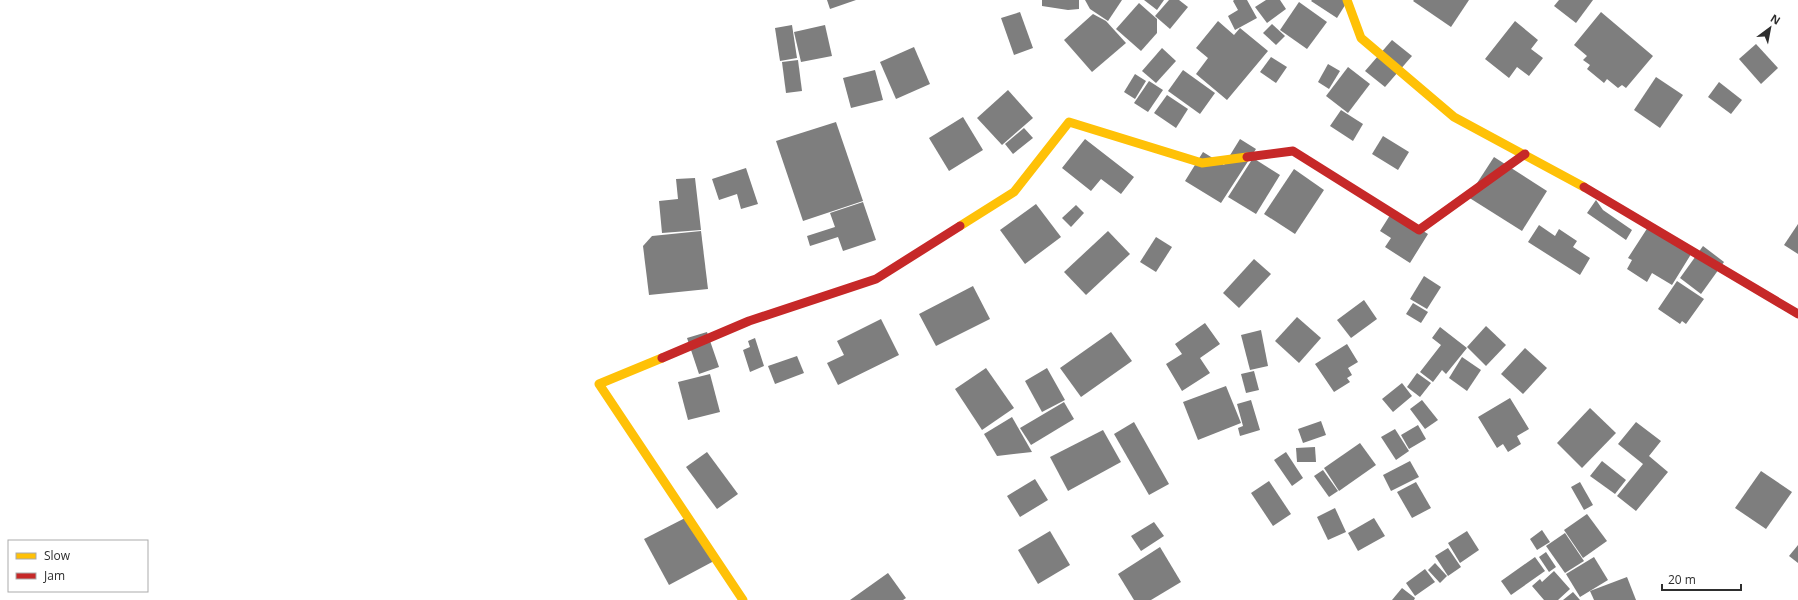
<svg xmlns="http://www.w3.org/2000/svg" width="1798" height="600" font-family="'Open Sans',sans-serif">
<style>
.building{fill:#7e7e7e}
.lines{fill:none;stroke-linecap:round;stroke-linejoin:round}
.slow{stroke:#ffc107;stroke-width:9}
.jam{stroke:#c62828;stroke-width:9}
</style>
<rect width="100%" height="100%" fill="#fff"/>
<!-- building -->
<g class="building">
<path d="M827 0H856L830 9Z"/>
<path d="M1042 0H1079V9L1068 10 1042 6Z"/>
<path d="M1085 0H1122L1108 21 1090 9Z"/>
<path d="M1144 0H1164L1157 10Z"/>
<path d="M1169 0H1179L1188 7 1170 29 1155 16Z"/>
<path d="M1234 0H1247L1257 18 1235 30 1228 16 1238 10 1233 1Z"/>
<path d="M1266 0H1280L1286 9 1267 23 1255 7Z"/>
<path d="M1312 0H1344L1347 2 1337 18 1311 1Z"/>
<path d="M1414 0H1469L1451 27 1413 1Z"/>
<path d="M1559 0H1593L1576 23 1554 6Z"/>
<path d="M1299 2 1327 22 1307 49 1280 30Z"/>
<path d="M1139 3 1157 19V33L1141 51 1116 29Z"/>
<path d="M1020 12 1033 48 1014 55 1001 18Z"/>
<path d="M1601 12 1653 56 1626 88 1622 85 1618 88 1607 79 1604 83 1587 69 1590 65 1583 60 1587 56 1574 45Z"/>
<path d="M1093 14 1106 21 1126 43 1092 72 1064 40Z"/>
<path d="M1218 21 1234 35 1240 28 1268 51 1227 100 1196 74 1208 58 1196 48Z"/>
<path d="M1515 21 1538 40 1531 49 1543 58 1529 76 1517 67 1509 78 1485 59Z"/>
<path d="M1272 24 1285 36 1276 45 1263 33Z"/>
<path d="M792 25 797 58 780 61 775 28Z"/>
<path d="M825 25 832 56 801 62 794 32Z"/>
<path d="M1392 40 1412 56 1385 87 1365 71Z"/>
<path d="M1756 44 1778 68 1761 84 1739 59Z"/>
<path d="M914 47 930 84 896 99 880 62Z"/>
<path d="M1162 48 1176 61 1156 83 1142 71Z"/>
<path d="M1271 57 1287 67 1276 83 1260 72Z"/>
<path d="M798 60 802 91 786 93 782 62Z"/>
<path d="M1328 64 1340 71 1329 89 1318 82Z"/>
<path d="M1348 67 1370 84 1348 113 1326 96Z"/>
<path d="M875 70 883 100 851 108 843 78Z"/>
<path d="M1183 70 1215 93 1200 114 1168 91Z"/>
<path d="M1135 74 1146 81 1135 99 1124 92Z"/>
<path d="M1656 77 1683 95 1660 128 1634 110Z"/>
<path d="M1149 81 1163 90 1148 112 1134 103Z"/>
<path d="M1719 82 1742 100 1731 114 1708 97Z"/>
<path d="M1008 90 1033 118 1002 145 977 118Z"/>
<path d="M1167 95 1188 109 1176 128 1154 113Z"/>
<path d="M1341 110 1363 124 1353 141 1330 126Z"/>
<path d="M963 117 983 150 949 171 929 138Z"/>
<path d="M836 122 863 201 803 221 776 141Z"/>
<path d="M1024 128 1033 138 1013 154 1005 144Z"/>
<path d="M1383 136 1409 152 1398 170 1372 154Z"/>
<path d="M1085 139 1134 177 1121 194 1101 179 1091 191 1062 168Z"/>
<path d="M1240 139 1256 149 1221 203 1185 181 1203 152 1224 165Z"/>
<path d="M1494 157 1547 191 1522 231 1468 197Z"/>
<path d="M1253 158 1280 175 1256 214 1228 197Z"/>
<path d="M746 168 758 204 741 209 737 194 719 200 712 179Z"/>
<path d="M1294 169 1324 190 1295 234 1264 214Z"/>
<path d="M695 178 701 230 662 233 659 201 678 199 676 179Z"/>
<path d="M1596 200 1603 210 1632 230 1626 240 1587 213Z"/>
<path d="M863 202 876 240 843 251 838 237 810 246 807 236 835 227 830 213Z"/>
<path d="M1036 204 1061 237 1025 264 1000 230Z"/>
<path d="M1076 205 1084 213 1071 227 1062 218Z"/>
<path d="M1392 212 1428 234 1410 263 1385 247 1391 238 1380 231Z"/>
<path d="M1650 224 1693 251 1672 285 1652 273 1647 282 1627 269 1632 260 1628 258Z"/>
<path d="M1798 224V254L1784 245Z"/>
<path d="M1539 225 1555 236 1559 229 1577 241 1573 247 1590 258 1580 275 1528 242Z"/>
<path d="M701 231 708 289 649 295 643 246 652 236Z"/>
<path d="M1108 231 1130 254 1086 295 1064 272Z"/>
<path d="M1156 237 1172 247 1156 272 1140 262Z"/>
<path d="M1703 246 1724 262 1701 294 1680 278Z"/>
<path d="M1254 259 1271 274 1239 308 1223 293Z"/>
<path d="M1424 276 1441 287 1427 309 1410 299Z"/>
<path d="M1677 281 1704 299 1686 324 1682 321 1680 324 1658 309Z"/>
<path d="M973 286 990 319 936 346 919 314Z"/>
<path d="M1364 300 1377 319 1351 338 1337 320Z"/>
<path d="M1413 303 1428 312 1421 323 1406 314Z"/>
<path d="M1297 317 1321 338 1299 363 1275 341Z"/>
<path d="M881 319 899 355 838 385 827 363 844 355 837 341Z"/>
<path d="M1205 323 1220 344 1200 358 1210 373 1182 391 1166 364 1182 354 1175 344Z"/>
<path d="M1486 326 1506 345 1486 366 1467 347Z"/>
<path d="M1440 327 1467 348 1446 374 1442 370 1433 382 1420 372 1441 345 1432 338Z"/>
<path d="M1261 330 1268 366 1250 370 1241 335Z"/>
<path d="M707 332 719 367 699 374 687 338Z"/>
<path d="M1111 332 1132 361 1081 397 1060 368Z"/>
<path d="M755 338 764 366 750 372 743 350 750 347 748 341Z"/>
<path d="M1347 344 1358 362 1348 368 1352 375 1347 378 1350 382 1334 392 1315 364Z"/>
<path d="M1525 348 1547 368 1523 394 1501 374Z"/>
<path d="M797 356 804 373 775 384 768 366Z"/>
<path d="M1462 357 1481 370 1467 391 1449 378Z"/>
<path d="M986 368 1014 408 982 430 955 389Z"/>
<path d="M1047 368 1065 400 1042 412 1025 381Z"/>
<path d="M1254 371 1259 390 1246 393 1241 374Z"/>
<path d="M1417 373 1431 383 1420 397 1407 387Z"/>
<path d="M710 374 720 412 688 420 678 382Z"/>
<path d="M1402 383 1412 396 1393 412 1382 399Z"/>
<path d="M1226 386 1241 423 1198 440 1183 402Z"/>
<path d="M1510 398 1529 429 1517 436 1521 444 1508 452 1503 444 1497 448 1478 417Z"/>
<path d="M1251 400 1260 430 1240 436 1238 428 1243 426 1237 404Z"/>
<path d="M1422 400 1438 420 1425 429 1410 409Z"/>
<path d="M1064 402 1074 419 1031 445 1020 428Z"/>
<path d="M1590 408 1616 433 1582 468 1557 443Z"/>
<path d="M1012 417 1032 452 997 456 984 434Z"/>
<path d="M1321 421 1326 435 1303 443 1298 429Z"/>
<path d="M1134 422 1169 484 1149 495 1114 434Z"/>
<path d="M1636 422 1661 441 1649 456 1668 472 1636 511 1617 496 1643 464 1618 444Z"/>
<path d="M1418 425 1426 439 1409 449 1401 435Z"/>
<path d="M1395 429 1409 451 1396 460 1381 437Z"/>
<path d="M1103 430 1121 462 1068 491 1050 457Z"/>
<path d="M1360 443 1376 465 1339 491 1324 468Z"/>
<path d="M1315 447 1316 462H1297L1296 448Z"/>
<path d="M707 452 738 494 717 509 686 467Z"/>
<path d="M1286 452 1303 478 1292 486 1274 460Z"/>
<path d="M1410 461 1419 477 1391 491 1383 475Z"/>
<path d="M1602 461 1626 480 1615 494 1590 476Z"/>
<path d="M1323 470 1338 491 1329 497 1314 476Z"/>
<path d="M1761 471 1792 492 1766 529 1735 508Z"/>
<path d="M1035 479 1048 500 1020 517 1007 496Z"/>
<path d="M1269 481 1291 514 1273 526 1251 493Z"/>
<path d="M1416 482 1431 508 1412 518 1397 492Z"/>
<path d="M1580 482 1593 505 1584 510 1571 487Z"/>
<path d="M1335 508 1346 532 1328 540 1317 517Z"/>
<path d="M1587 514 1607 541 1583 558 1564 530Z"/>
<path d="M689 516 714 561 669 585 644 539Z"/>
<path d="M1374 518 1385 536 1358 551 1348 533Z"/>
<path d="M1154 522 1164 536 1141 551 1131 536Z"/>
<path d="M1542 530 1550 542 1537 550 1530 539Z"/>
<path d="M1050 531 1070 565 1038 584 1018 550Z"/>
<path d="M1467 531 1479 550 1460 563 1448 543Z"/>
<path d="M1565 533 1584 561 1565 573 1546 546Z"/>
<path d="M1798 545V563L1789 556Z"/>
<path d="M1160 547 1181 582 1151 600H1134L1118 574Z"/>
<path d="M1448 548 1461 567 1448 576 1435 556Z"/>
<path d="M1546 552 1556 567 1549 572 1539 557Z"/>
<path d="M1535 557 1545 571 1511 595 1501 581Z"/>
<path d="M1594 557 1608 580 1580 597 1566 574Z"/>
<path d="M1435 563 1447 576 1440 583 1428 570Z"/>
<path d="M1425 569 1435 582 1415 596 1406 583Z"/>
<path d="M1554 571 1570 589 1558 600H1544L1532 586 1540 579 1542 582Z"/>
<path d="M888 573 906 598 903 600H850Z"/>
<path d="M1627 577 1636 600H1594L1590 591Z"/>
<path d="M1402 588 1415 598 1414 600H1392Z"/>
<path d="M1573 592 1580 600H1563Z"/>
</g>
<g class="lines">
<!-- slow -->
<g class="slow">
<path d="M1347 0 1361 38 1454 117 1584 187"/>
<path d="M960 226 1014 192 1069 122 1202 163 1247 157"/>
<path d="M662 358 599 384 743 600"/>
</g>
<!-- jam -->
<g class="jam">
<path d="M1247 157 1293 151 1419 230 1525 154"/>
<path d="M1584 187 1798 314"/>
<path d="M662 358 749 321 876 279 960 226"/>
</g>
</g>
<!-- legend -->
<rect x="8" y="540" width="140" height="52" fill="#ffffff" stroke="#ababab"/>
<rect x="16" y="553" width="20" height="6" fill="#ffc107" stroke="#ababab"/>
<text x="44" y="560" font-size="12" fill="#2e2e2e">Slow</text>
<rect x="16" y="573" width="20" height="6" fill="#c62828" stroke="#ababab"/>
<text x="44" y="580" font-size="12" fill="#2e2e2e">Jam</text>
<!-- north arrow -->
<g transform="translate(1770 28) rotate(32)" stroke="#ffffff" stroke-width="3" paint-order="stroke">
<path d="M0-3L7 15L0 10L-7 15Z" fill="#2e2e2e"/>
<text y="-6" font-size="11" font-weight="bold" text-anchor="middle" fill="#2e2e2e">N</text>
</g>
<!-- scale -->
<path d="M1662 584v6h79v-6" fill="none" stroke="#2e2e2e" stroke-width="2"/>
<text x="1668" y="584" font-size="12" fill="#2e2e2e" stroke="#ffffff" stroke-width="3" paint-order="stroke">20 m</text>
</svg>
